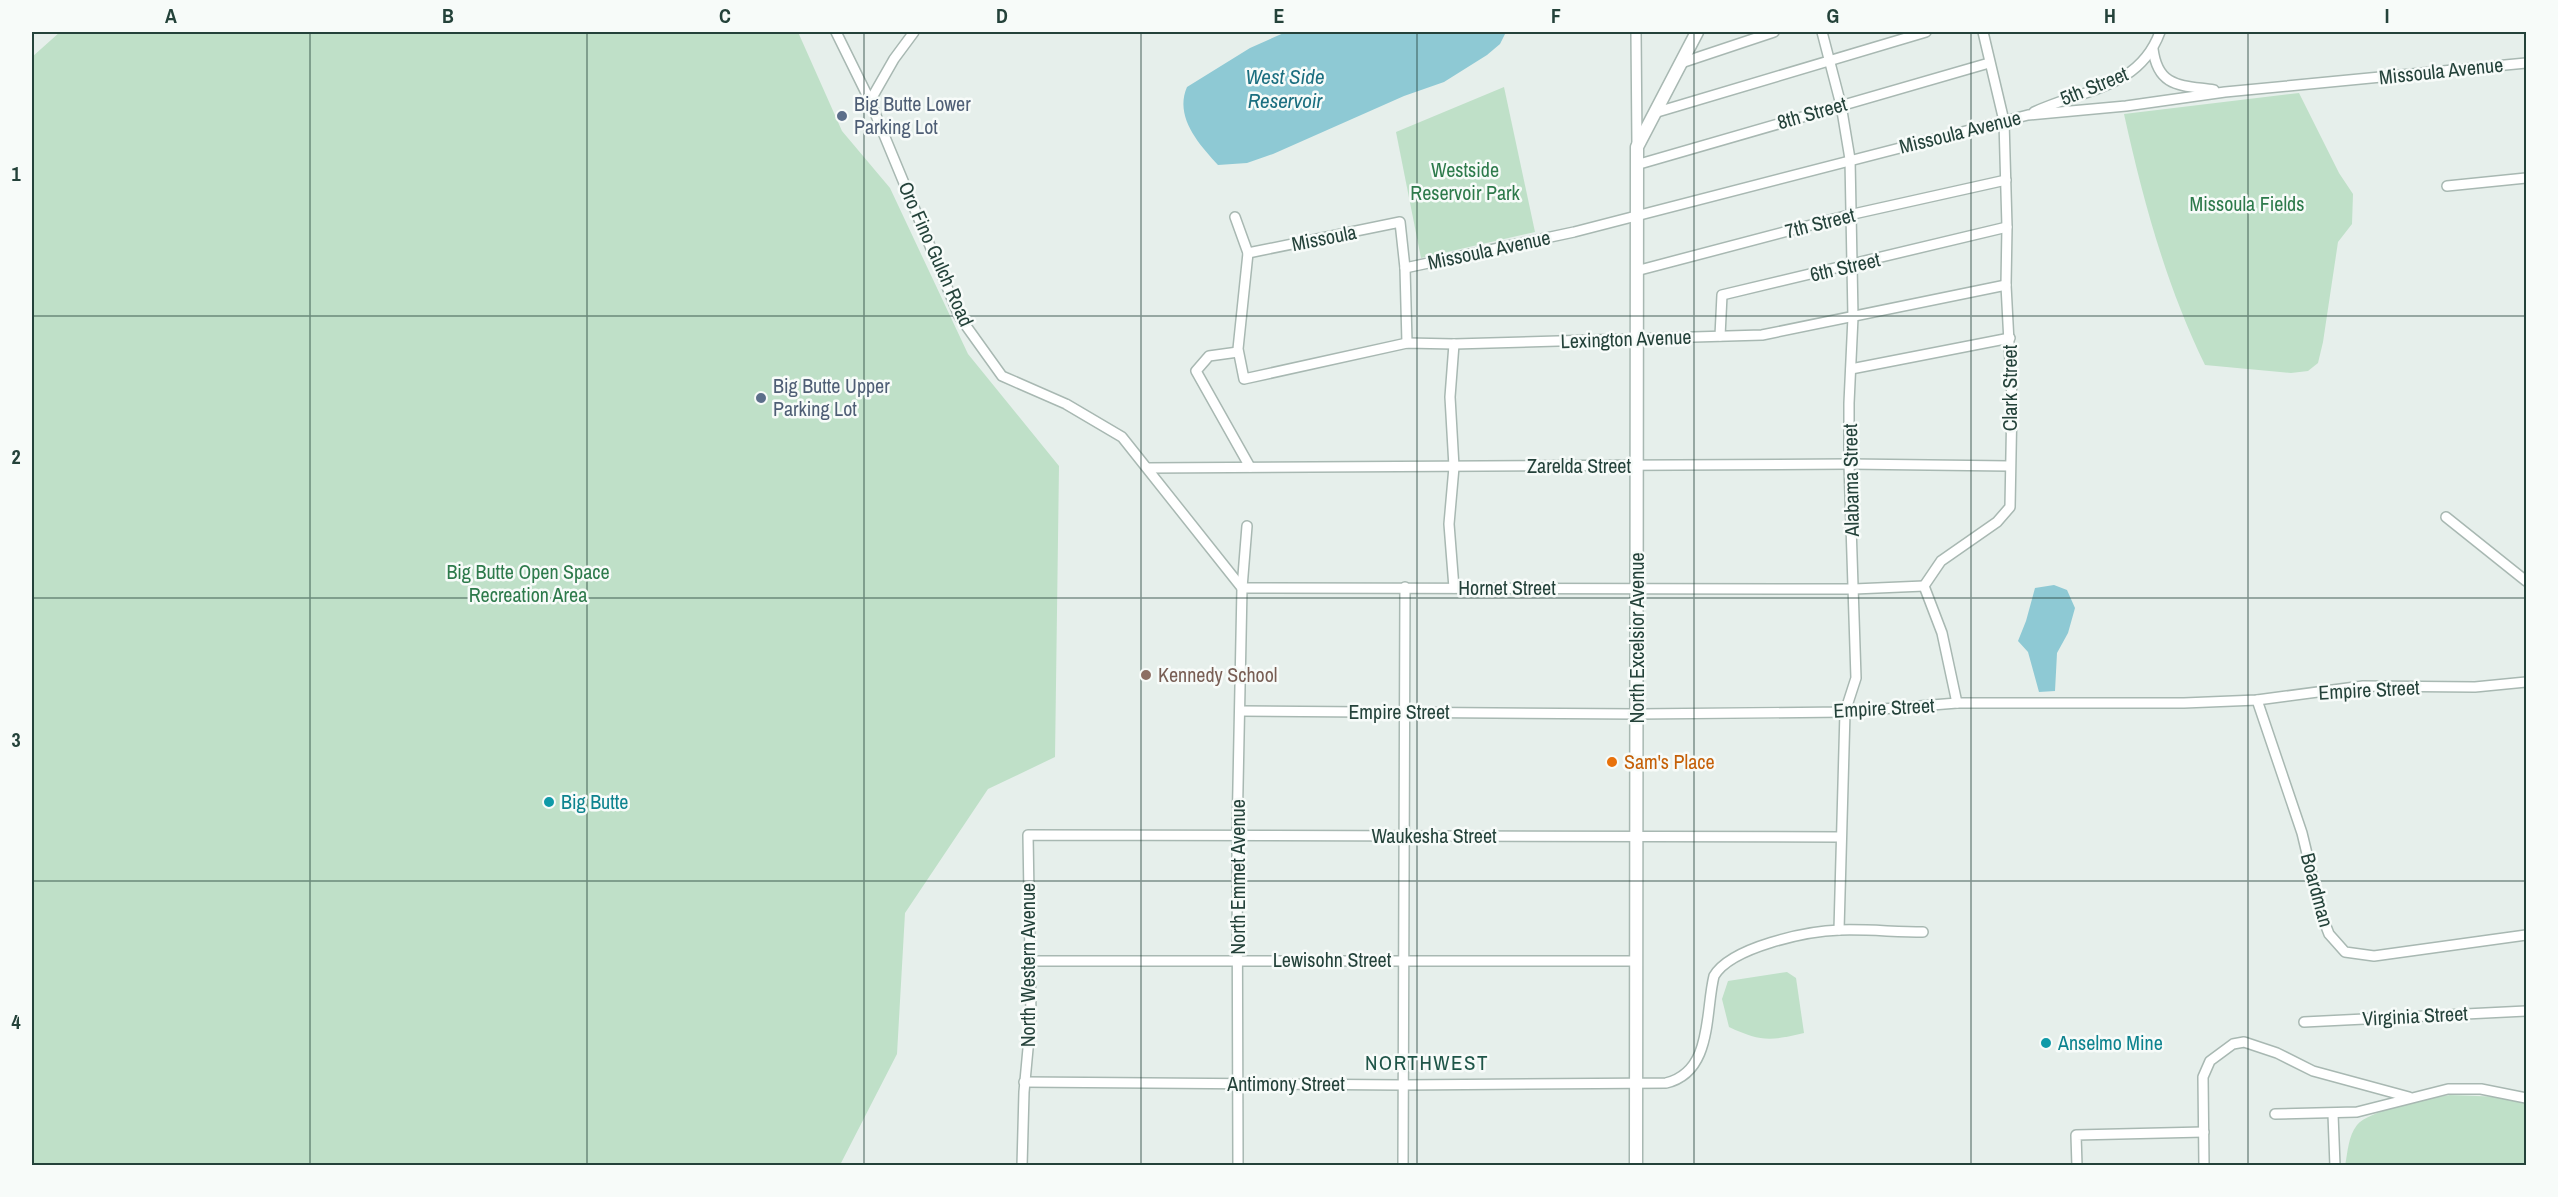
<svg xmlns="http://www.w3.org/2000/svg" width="2558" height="1197" font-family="'Archivo Narrow',sans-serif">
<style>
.green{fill:#bfe0c8}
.water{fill:#8ec9d4}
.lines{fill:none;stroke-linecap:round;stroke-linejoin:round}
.minor-casing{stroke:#a8b8b2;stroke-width:12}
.tertiary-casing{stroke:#a8b8b2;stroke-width:15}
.minor{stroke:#fff;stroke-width:9}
.tertiary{stroke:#fff;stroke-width:12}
.grid{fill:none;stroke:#24423a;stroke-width:1.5;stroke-opacity:0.55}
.service-dot{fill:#5c6f8a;stroke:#f7fbf9;stroke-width:2}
.education-dot{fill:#8d6e63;stroke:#f7fbf9;stroke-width:2}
.food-dot{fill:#e8710a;stroke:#f7fbf9;stroke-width:2}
.culture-dot{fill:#0f9aa8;stroke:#f7fbf9;stroke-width:2}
.labels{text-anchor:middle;stroke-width:5;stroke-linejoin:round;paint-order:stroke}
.street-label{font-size:20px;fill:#24423a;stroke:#f7fbf9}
.service-label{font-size:20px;fill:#4e5e75;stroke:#f7fbf9;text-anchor:start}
.park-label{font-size:20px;fill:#2d7a4b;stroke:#f7fbf9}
.education-label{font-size:20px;fill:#785e54;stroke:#f7fbf9;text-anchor:start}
.food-label{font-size:20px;fill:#c56008;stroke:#f7fbf9;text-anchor:start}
.culture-label{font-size:20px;fill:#0d838f;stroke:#f7fbf9;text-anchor:start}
.water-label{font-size:21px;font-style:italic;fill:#1c6f80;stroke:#f7fbf9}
.neighbourhood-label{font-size:21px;letter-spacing:1.5px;fill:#1f5548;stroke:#f7fbf9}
.neatline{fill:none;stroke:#24423a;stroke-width:2}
.grid-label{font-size:20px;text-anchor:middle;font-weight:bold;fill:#24423a}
</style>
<rect width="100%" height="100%" fill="#e6efeb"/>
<!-- green -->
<g class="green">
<path d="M60 32H798L842 131 890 188 968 354 1059 466 1055 757 988 789 905 913 897 1054 840 1165H32V57Z"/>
<path d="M1504 87 1535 232 1421 258 1396 132Z"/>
<path d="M2299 93 2339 173 2353 194 2352 224 2338 242 2323 342 2318 363 2308 371 2291 373 2205 365C2166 285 2143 200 2124 114Z"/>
<path d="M1787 972 1796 978 1804 1033C1770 1041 1761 1042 1729 1027L1722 999 1728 981Z"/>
<path d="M2450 1095 2503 1097 2526 1102V1165L2345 1166C2348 1151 2348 1137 2357 1125 2369 1110 2430 1098 2450 1095Z"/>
</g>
<!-- water -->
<g class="water">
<path d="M1286 32H1506L1500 44 1487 55 1444 82 1404 96 1273 154 1247 163 1218 165C1199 144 1174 117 1187 87L1250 48Z"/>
<path d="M2054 585 2067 590 2075 608 2068 633 2057 653 2055 691 2039 692 2028 652 2018 641 2026 621 2035 588Z"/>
</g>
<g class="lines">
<!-- minor casing -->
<g class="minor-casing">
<g id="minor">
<path d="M836 32 870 101 959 316 1002 376 1066 404 1122 437 1242 588 1854 589 1924 586"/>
<path d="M1636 32 1637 145"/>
<path d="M1822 32 1841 105 1850 159 1853 317 1849 403V464L1856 678 1845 712 1839 930"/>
<path d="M2153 49C2158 88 2181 85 2214 90"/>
<path d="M1681 63 1774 32"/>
<path d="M870 101 894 59 914 32"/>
<path d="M2034 112C2083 89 2139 89 2160 32"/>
<path d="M1654 113 1926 32"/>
<path d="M1636 165 1989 63"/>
<path d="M2447 186 2526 178"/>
<path d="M1235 217 1248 253 1238 349 1244 379 1407 343 1454 344 1762 335 2006 285"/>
<path d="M1248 253 1400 222 1405 268 1407 343"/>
<path d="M1405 268 1574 232 2028 115 2126 106 2225 92 2526 63"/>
<path d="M1636 271 1849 215 2006 180"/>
<path d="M1720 336 1722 295 2007 227"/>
<path d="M1454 344 1450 397 1454 467 1449 524 1454 588"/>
<path d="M1238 352 1209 356 1196 371 1250 467"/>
<path d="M1851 369 2010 338"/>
<path d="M1148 468 1849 464 2009 466"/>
<path d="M2446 517 2526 581"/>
<path d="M2257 700 2302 833 2322 916 2329 934 2345 952 2374 956 2526 935"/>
<path d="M1957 703 1942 633 1924 586 1941 561 1997 522 2010 507 2012 400 2006 285 2007 227 2004 121 1983 32"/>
<path d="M1241 711 1637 714 1845 712 1957 703H2184L2257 700 2363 686 2475 687 2526 682"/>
<path d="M1029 961H1635"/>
<path d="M2304 1022 2526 1011"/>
<path d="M1024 1082 1403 1085 1666 1083C1713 1072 1705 1012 1714 976 1731 947 1807 931 1840 930 1867 929 1895 932 1923 932"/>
<path d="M2275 1114 2357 1112 2448 1089H2481L2526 1098"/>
<path d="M2333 1114 2335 1166"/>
<path d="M1022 1166 1024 1092 1031 1016 1028 835 1840 837"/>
<path d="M1238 1166 1237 835 1242 588 1247 526"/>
<path d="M1403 1166 1405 587"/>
<path d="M2077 1166 2076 1135 2204 1132"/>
<path d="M2204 1166 2203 1077 2210 1061 2233 1044 2244 1042 2277 1053 2313 1071 2409 1097"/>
</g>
</g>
<!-- tertiary casing -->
<g class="tertiary-casing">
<path id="tertiary" d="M1636 1166 1637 147 1697 32"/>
</g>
<!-- minor -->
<use href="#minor" class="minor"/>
<!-- tertiary -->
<use href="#tertiary" class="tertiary"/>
</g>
<!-- grid -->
<path class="grid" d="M310 32V1166M587 32V1166M864 32V1166M1141 32V1166M1417 32V1166M1694 32V1166M1971 32V1166M2248 32V1166M32 316H2526M32 598H2526M32 881H2526"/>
<!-- markers -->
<g class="service-dot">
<circle cx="842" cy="116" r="6"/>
<circle cx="761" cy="398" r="6"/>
</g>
<circle class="education-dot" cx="1146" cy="675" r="6"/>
<circle class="food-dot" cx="1612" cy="762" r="6"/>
<g class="culture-dot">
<circle cx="549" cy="802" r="6"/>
<circle cx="2046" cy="1043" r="6"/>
</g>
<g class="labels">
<!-- street labels -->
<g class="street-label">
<text transform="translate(2441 71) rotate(-6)" y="7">Missoula Avenue</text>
<text transform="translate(2094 86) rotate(-22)" y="7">5th Street</text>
<text transform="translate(1812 113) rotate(-16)" y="7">8th Street</text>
<text transform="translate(1960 132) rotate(-14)" y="7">Missoula Avenue</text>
<text transform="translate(1820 223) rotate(-14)" y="7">7th Street</text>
<text transform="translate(1324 238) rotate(-11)" y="7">Missoula</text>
<text transform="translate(1489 250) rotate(-12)" y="7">Missoula Avenue</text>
<text transform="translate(936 254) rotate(66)" y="7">Oro Fino Gulch Road</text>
<text transform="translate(1845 267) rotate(-13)" y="7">6th Street</text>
<text transform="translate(1626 339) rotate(-2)" y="7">Lexington Avenue</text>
<text transform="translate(2010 388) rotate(-90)" y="7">Clark Street</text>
<text x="1579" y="473">Zarelda Street</text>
<text transform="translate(1851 480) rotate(-91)" y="7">Alabama Street</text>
<text x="1507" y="595">Hornet Street</text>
<text transform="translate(1637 638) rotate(-90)" y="7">North Excelsior Avenue</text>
<text transform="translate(2369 690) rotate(-3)" y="7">Empire Street</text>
<text transform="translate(1884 708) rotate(-3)" y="7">Empire Street</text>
<text x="1399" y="719">Empire Street</text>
<text x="1434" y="843">Waukesha Street</text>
<text transform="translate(1238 877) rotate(-90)" y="7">North Emmet Avenue</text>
<text transform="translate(2317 890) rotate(75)" y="7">Boardman</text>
<text x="1332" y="967">Lewisohn Street</text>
<text transform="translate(1028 965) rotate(-90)" y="7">North Western Avenue</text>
<text transform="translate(2415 1016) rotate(-3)" y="7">Virginia Street</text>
<text x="1286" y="1091">Antimony Street</text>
</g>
<!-- service labels -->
<g class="service-label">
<text x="854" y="111">Big Butte Lower<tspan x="854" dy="23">Parking Lot</tspan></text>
<text x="773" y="393">Big Butte Upper<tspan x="773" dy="23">Parking Lot</tspan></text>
</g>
<!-- park labels -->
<g class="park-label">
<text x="1465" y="177">Westside<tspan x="1465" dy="23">Reservoir Park</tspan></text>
<text x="2247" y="211">Missoula Fields</text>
<text x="528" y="579">Big Butte Open Space<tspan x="528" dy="23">Recreation Area</tspan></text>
</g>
<!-- education labels -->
<g class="education-label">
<text x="1158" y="682">Kennedy School</text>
</g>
<!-- food labels -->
<g class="food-label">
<text x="1624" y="769">Sam's Place</text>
</g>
<!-- culture labels -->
<g class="culture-label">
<text x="561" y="809">Big Butte</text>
<text x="2058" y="1050">Anselmo Mine</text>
</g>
<!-- water labels -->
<g class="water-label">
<text x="1285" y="84">West Side<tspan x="1285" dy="24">Reservoir</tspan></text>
</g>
<!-- neighbourhood labels -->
<g class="neighbourhood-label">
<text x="1427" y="1070">NORTHWEST</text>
</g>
</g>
<!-- border -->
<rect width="2558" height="1197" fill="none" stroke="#f7fbf9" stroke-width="66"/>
<rect x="33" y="33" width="2492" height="1131" class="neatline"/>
<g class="grid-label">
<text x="171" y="23">A</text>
<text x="448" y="23">B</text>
<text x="725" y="23">C</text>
<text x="1002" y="23">D</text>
<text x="1279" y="23">E</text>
<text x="1556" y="23">F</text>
<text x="1833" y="23">G</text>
<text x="2110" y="23">H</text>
<text x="2387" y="23">I</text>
<text x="16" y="181">1</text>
<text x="16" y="464">2</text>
<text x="16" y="747">3</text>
<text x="16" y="1029">4</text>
</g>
</svg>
